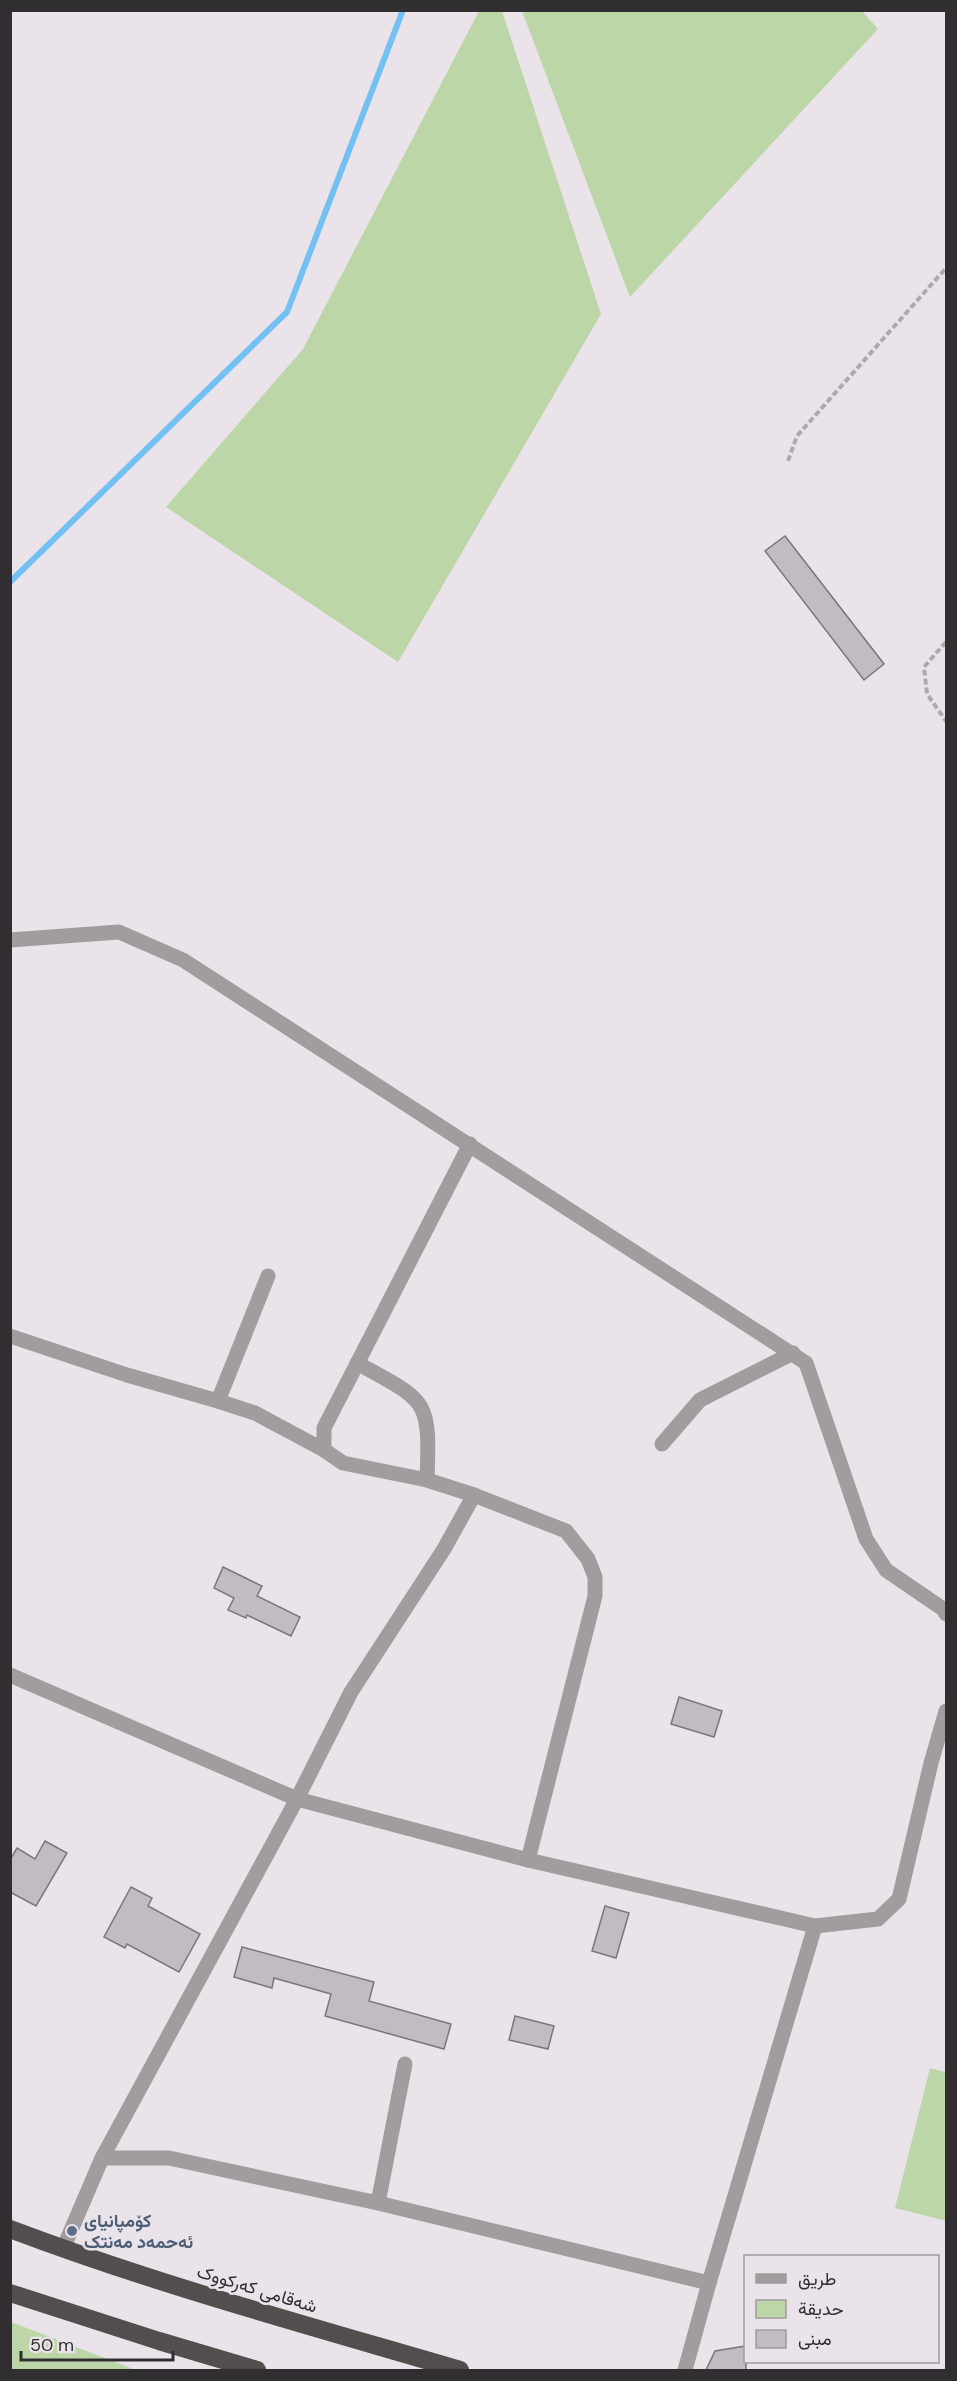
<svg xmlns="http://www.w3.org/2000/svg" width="957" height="2381" font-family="'DM Sans',Vazirmatn,sans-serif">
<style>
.green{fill:#bcd6a7}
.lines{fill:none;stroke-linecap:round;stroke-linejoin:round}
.stream{stroke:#73c0f3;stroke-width:6}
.building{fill:#c1bcc2;stroke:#7a767c;stroke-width:1.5}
.path{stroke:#aea9ae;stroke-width:4;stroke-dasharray:6 3;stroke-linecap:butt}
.minor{stroke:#a19d9e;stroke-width:15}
.highway{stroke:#544d4e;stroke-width:18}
.service-dot{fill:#5c6f8a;stroke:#eae4ea;stroke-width:2}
.labels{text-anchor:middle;stroke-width:5;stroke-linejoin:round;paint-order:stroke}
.service-label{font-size:18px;font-weight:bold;fill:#4e5e75;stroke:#eae4ea;text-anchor:start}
.street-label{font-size:18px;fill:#302e30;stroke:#eae4ea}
</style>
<rect width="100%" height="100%" fill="#eae4ea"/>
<!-- green -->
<g class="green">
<path d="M479 11H502L601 314 398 662 166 507 303 349Z"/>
<path d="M522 11H862L878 29 630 297Z"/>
<path d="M930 2068 946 2072V2221L895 2208Z"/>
<path d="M10 2322H11L136 2370H11Z"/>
</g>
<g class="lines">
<!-- stream -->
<path class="stream" d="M10 582 287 312 403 10"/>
</g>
<!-- building -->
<g class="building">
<path d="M785 536 884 664 864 680 765 551Z"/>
<path d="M223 1567 262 1586 257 1596 300 1617 291 1636 247 1615 246 1618 228 1610 234 1598 214 1588Z"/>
<path d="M679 1697 722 1711 714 1737 671 1724Z"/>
<path d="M45 1841 67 1853 36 1906 10 1892V1860L17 1848 35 1859Z"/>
<path d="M131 1887 152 1898 148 1906 200 1934 179 1972 127 1944 125 1948 104 1937Z"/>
<path d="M605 1906 629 1913 616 1958 592 1951Z"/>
<path d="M242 1947 374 1982 369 2001 451 2024 444 2049 325 2016 331 1994 274 1978 272 1988 234 1977Z"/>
<path d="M515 2016 554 2026 548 2049 509 2040Z"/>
<path d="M746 2346V2370H706L715 2351Z"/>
</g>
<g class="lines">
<!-- path -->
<g class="path">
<path d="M788 461 797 436 946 268"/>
<path d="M946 642 924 667 927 694 946 721"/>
</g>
<!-- minor -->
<g class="minor">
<path d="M10 940 119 932 183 960 806 1363 866 1539 886 1570 943 1609 946 1614"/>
<path d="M470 1144 324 1428V1450L343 1463 427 1480 474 1495 566 1531 588 1559 595 1577V1596L528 1860"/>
<path d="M268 1276 218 1401 255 1413 324 1450"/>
<path d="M10 1336 127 1375 218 1401"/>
<path d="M357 1363C428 1402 430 1398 427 1480"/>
<path d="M662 1444 700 1400 793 1353"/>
<path d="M10 1675 297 1799 528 1860 815 1926"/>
<path d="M102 2158H169L378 2203 709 2283 815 1926 878 1919 899 1899 931 1763 946 1711"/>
<path d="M378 2203 405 2064"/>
<path d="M63 2249 102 2158 297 1799 351 1692 444 1549 474 1495"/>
<path d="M685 2370 709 2283"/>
</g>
<!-- highway -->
<g class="highway">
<path d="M10 2229C158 2285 310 2326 460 2370"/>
<path d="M10 2293 159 2341 257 2370"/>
</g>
</g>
<!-- markers -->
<circle class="service-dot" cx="72" cy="2231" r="6"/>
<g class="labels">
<!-- service labels -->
<g class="service-label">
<text x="84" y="2227">کۆمپانیای<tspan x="84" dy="21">ئەحمەد مەنتک</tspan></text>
</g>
<!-- street labels -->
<g class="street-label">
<text transform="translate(257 2289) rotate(17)" y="6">شەقامی کەرکووک</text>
</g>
</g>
<!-- border -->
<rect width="957" height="2381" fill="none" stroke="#302e30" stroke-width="24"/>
<!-- legend -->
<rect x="744" y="2255" width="195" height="108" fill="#eae4ea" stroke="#a09ba0" stroke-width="1.5"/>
<rect x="756" y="2274" width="30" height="9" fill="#a19d9e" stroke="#a09ba0" stroke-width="1.5"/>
<text x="798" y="2285" font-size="18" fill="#302e30">طريق</text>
<rect x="756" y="2300" width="30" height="18" fill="#bcd6a7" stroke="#a09ba0" stroke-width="1.5"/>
<text x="798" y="2315" font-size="18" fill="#302e30">حديقة</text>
<rect x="756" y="2330" width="30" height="18" fill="#c1bcc2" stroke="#a09ba0" stroke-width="1.5"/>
<text x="798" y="2345" font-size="18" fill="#302e30">مبنى</text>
<!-- scale -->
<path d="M21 2351v9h152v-9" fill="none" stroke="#302e30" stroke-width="3"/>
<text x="30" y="2351" font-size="18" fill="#302e30" stroke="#eae4ea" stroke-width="4.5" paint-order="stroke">50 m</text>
</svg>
